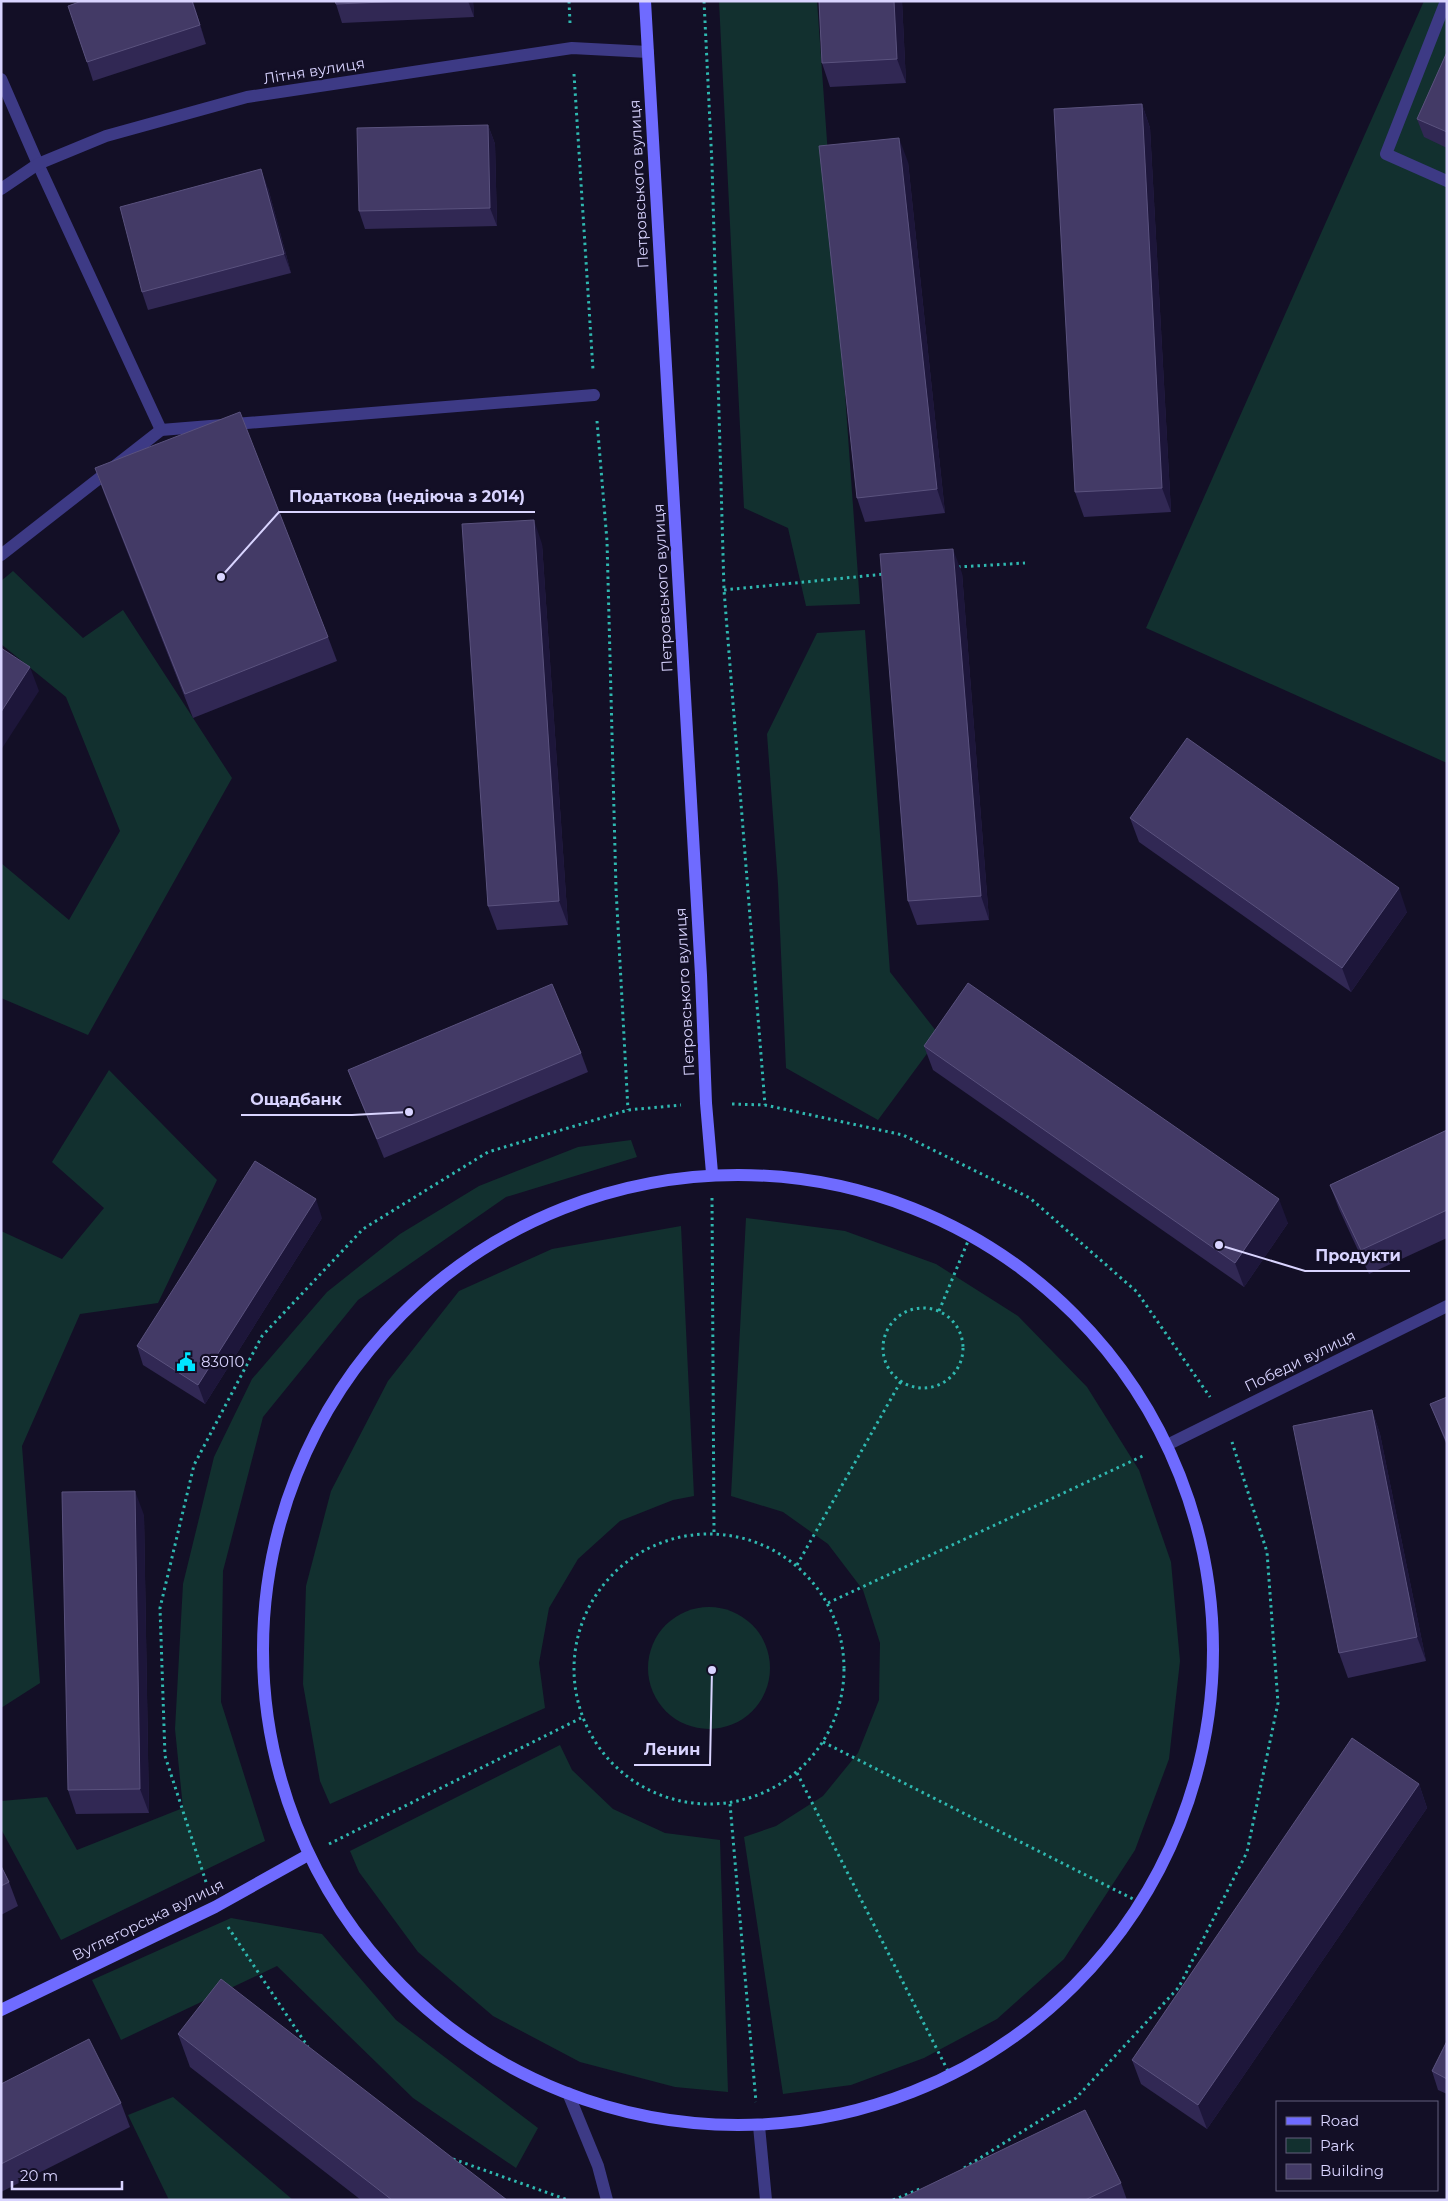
<svg xmlns="http://www.w3.org/2000/svg" width="1448" height="2201" font-family="Montserrat,sans-serif">
<style>
.green{fill:#12302f}
.lines{fill:none;stroke-linecap:round;stroke-linejoin:round}
.path{stroke:#2fb8b0;stroke-width:3;stroke-dasharray:2.5 4;stroke-linecap:butt}
.service{stroke:#3d3a85;stroke-width:12}
.minor{stroke:#3d3a85;stroke-width:12}
.tertiary{stroke:#3d3a85;stroke-width:12}
.secondary{stroke:#6f6bff;stroke-width:12}
.wall{fill:#312854}
.shaded-wall{fill:#1d163a}
.building{fill:#433a66;stroke:#5a527e}
.labels{text-anchor:middle;stroke-width:4.5;stroke-linejoin:round;paint-order:stroke}
.street-label{font-size:15px;fill:#d9d4ff;stroke:#130f26}
.poi-label{font-size:15px;fill:#d9d4ff;stroke:#130f26;text-anchor:start}
.leader{fill:none;stroke:#d9d4ff;stroke-width:2}
.callout-dot{fill:#d9d4ff;stroke:#130f26;stroke-width:2}
.callout-label{font-size:16px;text-anchor:middle;font-weight:bold;fill:#d9d4ff;stroke:#130f26;stroke-width:4.5;stroke-linejoin:round;paint-order:stroke}
</style>
<rect width="100%" height="100%" fill="#130f26"/>
<!-- green -->
<g class="green">
<path d="M719 1H817L860 604 806 606 788 528 744 508Z"/>
<path d="M1424 1H1447V763L1146 628Z"/>
<path d="M13 571 83 638 123 610 232 778 88 1035 1 998V863L69 920 120 831 66 697 1 644V581Z"/>
<path d="M865 630 890 972 940 1036 878 1120 786 1068 778 884 767 734 817 633Z"/>
<path d="M109 1070 217 1180 158 1303 80 1314 22 1446 40 1683 1 1708V1231L62 1259 104 1208 52 1162Z"/>
<path d="M631 1140 637 1157 506 1197 358 1300 263 1417 223 1571 221 1702 265 1841 61 1940 1 1829V1801L47 1797 77 1850 183 1808 175 1729 183 1584 214 1457 252 1379 327 1292 400 1234 479 1186 578 1147Z"/>
<path d="M746 1218 845 1231 936 1264 1018 1316 1087 1387 1139 1470 1171 1562 1180 1661 1169 1759 1135 1850 1064 1959 997 2019 924 2058 851 2085 783 2094 744 1837 776 1826 823 1796 858 1753 879 1700 880 1643 863 1590 828 1544 783 1512 731 1496Z"/>
<path d="M681 1226 694 1496 673 1500 620 1521 578 1559 549 1608 539 1663 545 1708 330 1804 320 1781 303 1684 306 1586 331 1491 388 1381 459 1291 552 1249Z"/>
<circle cx="709" cy="1668" r="61"/>
<path d="M560 1745 572 1770 613 1809 665 1833 720 1840 728 2092 675 2087 580 2062 493 2016 418 1952 359 1872 350 1851Z"/>
<path d="M231 1918 322 1934 396 2020 538 2128 516 2168 413 2098 277 1966 121 2040 92 1980Z"/>
<path d="M173 2097 293 2200H169L128 2115Z"/>
</g>
<g class="lines">
<!-- path -->
<g class="path">
<path d="M569 1 570 23"/>
<path d="M704 1 712 164 724 590 765 1105"/>
<path d="M574 74 593 370"/>
<path d="M597 421 607 541 616 889 628 1110"/>
<path d="M958 567 1025 563"/>
<path d="M724 590 885 574"/>
<path d="M732 1104 765 1105 903 1135 1030 1198 1137 1292 1210 1397"/>
<path d="M712 1198 714 1532"/>
<circle cx="923" cy="1348" r="40"/>
<path d="M939 1311 971 1234"/>
<circle cx="709" cy="1669" r="135"/>
<path d="M797 1565 901 1381"/>
<path d="M828 1603 1145 1455"/>
<path d="M823 1742 1141 1903"/>
<path d="M797 1773 951 2077"/>
<path d="M730 1804 756 2102"/>
<path d="M329 1844 581 1718"/>
<path d="M206 1882 165 1756 160 1608 194 1465 262 1336 363 1229 488 1152 628 1110 681 1105"/>
<path d="M228 1927 308 2047"/>
<path d="M453 2159 568 2200"/>
<path d="M964 2168 1076 2098 1179 1987 1247 1852 1278 1703 1267 1552 1232 1442"/>
<path d="M893 2200 922 2188"/>
</g>
<!-- service -->
<g class="service">
<path d="M1446 1 1386 154 1447 181"/>
<path d="M1 79 38 164 161 430"/>
<path d="M1 555 161 430 594 395"/>
<path d="M568 2093 598 2166 607 2200"/>
</g>
<!-- minor -->
<g class="minor">
<path d="M1 189 38 164 106 136 247 97 572 48 648 52"/>
<path d="M1167 1445 1447 1306"/>
</g>
<!-- tertiary -->
<path class="tertiary" d="M759 2126 766 2200"/>
<!-- secondary -->
<g class="secondary">
<path d="M645 1 701 975 706 1103 712 1173"/>
<circle cx="738" cy="1650" r="475"/>
<path d="M1 2010 215 1907 308 1855"/>
</g>
</g>
<!-- wall -->
<g class="wall">
<path d="M193 1 206 44 93 81 87 62Z"/>
<path d="M335 1H473L474 17 342 23 336 4Z"/>
<path d="M819 1H902L906 83 830 87 822 63Z"/>
<path d="M1447 52V148L1424 137 1417 119Z"/>
<path d="M1142 104 1150 128 1171 512 1084 517 1075 492Z"/>
<path d="M488 125 495 144 497 226 365 229 359 211Z"/>
<path d="M908 162 945 513 865 522 857 498Z"/>
<path d="M268 188 291 273 148 310 142 292Z"/>
<path d="M95 468 328 637 337 661 193 718 104 493Z"/>
<path d="M542 544 568 925 497 930 488 906Z"/>
<path d="M962 573 989 920 917 925 908 901Z"/>
<path d="M1130 818 1407 912 1351 992 1139 842Z"/>
<path d="M924 1046 1288 1223 1244 1287 933 1070Z"/>
<path d="M581 1053 588 1072 384 1158 355 1088 348 1070Z"/>
<path d="M1447 1130V1238L1369 1274 1339 1209 1330 1185Z"/>
<path d="M322 1218 205 1404 143 1365 137 1346Z"/>
<path d="M1447 1397V1446L1430 1404Z"/>
<path d="M1372 1410 1380 1434 1426 1661 1348 1678 1339 1653Z"/>
<path d="M144 1515 149 1813 76 1814 68 1790Z"/>
<path d="M1419 1784 1427 1808 1207 2129 1141 2084 1132 2060Z"/>
<path d="M1 1866 9 1882 18 1906 1 1915Z"/>
<path d="M178 2034 507 2200H361L190 2067Z"/>
<path d="M1447 2041V2094L1438 2090 1432 2071Z"/>
<path d="M1 2084 121 2103 130 2127 1 2192Z"/>
<path d="M1121 2183 1127 2200H898Z"/>
</g>
<!-- shaded-wall -->
<g class="shaded-wall">
<path d="M192 1H193L206 44 200 25Z"/>
<path d="M468 1H473L474 17Z"/>
<path d="M894 1H902L906 83 897 59Z"/>
<path d="M1142 104 1150 128 1171 512 1162 488Z"/>
<path d="M488 125 495 144 497 226 490 208Z"/>
<path d="M899 138 908 162 945 513 937 489Z"/>
<path d="M261 169 268 188 291 273 284 254Z"/>
<path d="M534 520 542 544 568 925 559 901Z"/>
<path d="M953 549 962 573 989 920 981 896Z"/>
<path d="M30 667 39 691 1 750V712Z"/>
<path d="M1399 888 1407 912 1351 992 1342 968Z"/>
<path d="M316 1199 322 1218 205 1404 198 1385Z"/>
<path d="M1279 1199 1288 1223 1244 1287 1235 1263Z"/>
<path d="M1372 1410 1380 1434 1426 1661 1417 1637Z"/>
<path d="M135 1491 144 1515 149 1813 140 1789Z"/>
<path d="M1419 1784 1427 1808 1207 2129 1198 2105Z"/>
</g>
<!-- building -->
<g class="building">
<path d="M82 1H192L200 25 87 62 68 6Z"/>
<path d="M335 1H407L336 4Z"/>
<path d="M819 1H894L897 59 822 63Z"/>
<path d="M1447 52V132L1417 119Z"/>
<path d="M1142 104 1162 488 1075 492 1054 109Z"/>
<path d="M488 125 490 208 359 211 357 128Z"/>
<path d="M899 138 937 489 857 498 819 146Z"/>
<path d="M261 169 284 254 142 292 120 207Z"/>
<path d="M240 412 328 637 185 694 95 468Z"/>
<path d="M534 520 559 901 488 906 462 524Z"/>
<path d="M953 549 981 896 908 901 880 554Z"/>
<path d="M1 648 30 667 1 712Z"/>
<path d="M1187 738 1399 888 1342 968 1130 818Z"/>
<path d="M968 983 1279 1199 1235 1263 924 1046Z"/>
<path d="M552 984 581 1053 377 1139 348 1070Z"/>
<path d="M1447 1130V1210L1361 1250 1330 1185Z"/>
<path d="M255 1161 316 1199 198 1385 137 1346Z"/>
<path d="M1447 1397V1443L1430 1404Z"/>
<path d="M1372 1410 1417 1637 1339 1653 1293 1426Z"/>
<path d="M135 1491 140 1789 68 1790 62 1492Z"/>
<path d="M1352 1738 1419 1784 1198 2105 1132 2060Z"/>
<path d="M1 1866 9 1882 1 1886Z"/>
<path d="M221 1979 507 2200H392L178 2034Z"/>
<path d="M89 2039 121 2103 1 2164V2084Z"/>
<path d="M1447 2041V2079L1432 2071Z"/>
<path d="M1085 2110 1121 2183 1085 2200H898Z"/>
</g>
<!-- icons -->
<defs>
<g id="civic-bare" transform="scale(1.5)"><path d="M-.6-6.5H3V-4.5H.6V-3L4-1V1h2V6H-6V1h2V-1L-.6-3ZM-1.2 2.5V6h2.4V2.5Z" fill="#00e5ff" stroke="#130f26" stroke-width="2.5" paint-order="stroke"/></g>
</defs>
<g fill-rule="evenodd">
<use href="#civic-bare" x="186" y="1362"/>
</g>
<g class="labels">
<!-- street labels -->
<g class="street-label">
<text transform="translate(314 71) rotate(-9)" y="5">Літня вулиця</text>
<text transform="translate(639 184) rotate(-93)" y="5">Петровського вулиця</text>
<text transform="translate(663 588) rotate(-93)" y="5">Петровського вулиця</text>
<text transform="translate(685 992) rotate(-93)" y="5">Петровського вулиця</text>
<text transform="translate(1300 1361) rotate(-26)" y="5">Победи вулиця</text>
<text transform="translate(148 1920) rotate(-26)" y="5">Вуглегорська вулиця</text>
</g>
<!-- poi labels -->
<g class="poi-label">
<text x="201" y="1367">83010</text>
</g>
</g>
<!-- callouts -->
<path class="leader" d="M221 577L279 512H535M409 1112L352 1115H241M1219 1245L1305 1271H1410M712 1670L710 1765H634"/>
<g class="callout-dot">
<circle cx="221" cy="577" r="5"/>
<circle cx="409" cy="1112" r="5"/>
<circle cx="1219" cy="1245" r="5"/>
<circle cx="712" cy="1670" r="5"/>
</g>
<g class="callout-label">
<text x="407" y="502">Податкова (недіюча з 2014)</text>
<text x="296" y="1105">Ощадбанк</text>
<text x="1358" y="1261">Продукти</text>
<text x="672" y="1755">Ленин</text>
</g>
<!-- border -->
<rect width="1448" height="2201" fill="none" stroke="#d9d4ff" stroke-width="5"/>
<!-- legend -->
<rect x="1276" y="2101" width="162" height="90" fill="#130f26" stroke="#625e7d"/>
<rect x="1286" y="2117" width="25" height="8" fill="#6f6bff" stroke="#625e7d"/>
<text x="1320" y="2126" font-size="15" fill="#d9d4ff">Road</text>
<rect x="1286" y="2138" width="25" height="15" fill="#12302f" stroke="#625e7d"/>
<text x="1320" y="2151" font-size="15" fill="#d9d4ff">Park</text>
<rect x="1286" y="2164" width="25" height="15" fill="#433a66" stroke="#625e7d"/>
<text x="1320" y="2176" font-size="15" fill="#d9d4ff">Building</text>
<!-- scale -->
<path d="M12 2181v8h110v-8" fill="none" stroke="#d9d4ff" stroke-width="2.5"/>
<text x="20" y="2181" font-size="15" fill="#d9d4ff" stroke="#130f26" stroke-width="4" paint-order="stroke">20 m</text>
</svg>
